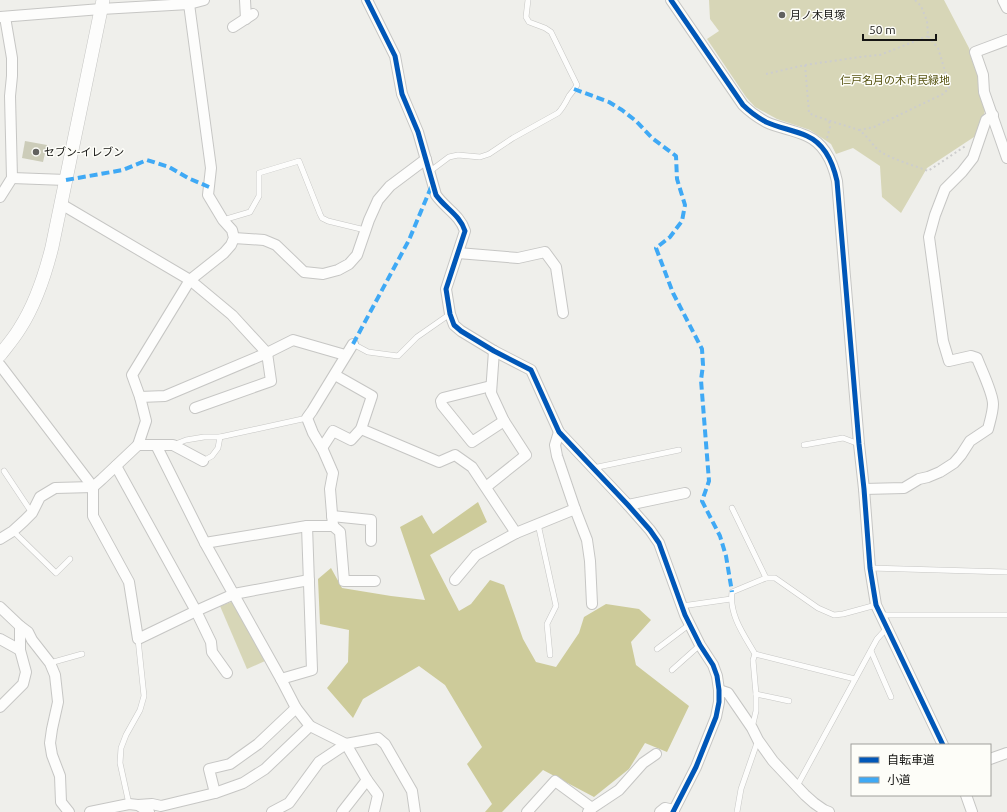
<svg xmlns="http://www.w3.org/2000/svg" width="1007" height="812" font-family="Ubuntu,'Noto Sans JP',sans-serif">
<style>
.green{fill:#d7d6b7}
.forest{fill:#cdcb9a}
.building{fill:#ccccb9}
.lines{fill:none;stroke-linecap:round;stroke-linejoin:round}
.service-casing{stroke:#c6c6c4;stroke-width:6}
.minor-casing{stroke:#c6c6c4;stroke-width:12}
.tertiary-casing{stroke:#c6c6c4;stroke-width:14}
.path{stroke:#cdcdcd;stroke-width:2;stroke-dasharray:2 3;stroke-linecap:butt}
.service{stroke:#fdfdfc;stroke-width:5}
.minor{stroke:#fdfdfc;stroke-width:10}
.tertiary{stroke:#fdfdfc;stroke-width:13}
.quiet{stroke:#3fa9f5;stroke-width:4;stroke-dasharray:8 4;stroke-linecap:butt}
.cycleway-casing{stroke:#fdfdf8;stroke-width:8}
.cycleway{stroke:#0057b8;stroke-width:5}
.poi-dot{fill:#61615f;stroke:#fdfdf8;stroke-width:1.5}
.labels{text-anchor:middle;stroke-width:3;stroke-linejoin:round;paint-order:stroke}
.poi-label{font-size:11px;fill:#151513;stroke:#fdfdf8;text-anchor:start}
.park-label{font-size:11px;fill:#555210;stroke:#fdfdf8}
</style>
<rect width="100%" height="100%" fill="#efefeb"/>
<!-- green -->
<g class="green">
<path d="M709 0H944L969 48 979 79V90L985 111 977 135 927 168 901 213 882 197 880 166 853 148 836 154 831 144 810 130 777 119 755 107 746 97 707 39 719 31 710 19Z"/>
<path d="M234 601 265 661 247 669 220 606Z"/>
</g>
<!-- forest -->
<path class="forest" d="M478 502 487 522 430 555 459 611 471 604 490 580 504 585 523 639 536 662 556 667 579 633 584 617 606 604 639 609 651 620 631 642 636 665 689 706 667 752 645 743 629 769 594 797 543 770 502 812H485L492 804 467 764 482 747 445 685 419 666 363 699 353 718 327 688 348 662 349 630 320 624 318 579 331 568 342 588 391 596 425 600 400 527 422 515 433 534Z"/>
<!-- building -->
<path class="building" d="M25 141 47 145 43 162 22 158Z"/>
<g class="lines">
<!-- service casing -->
<g class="service-casing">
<g id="service">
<path d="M429 172 449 157 458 155 480 157 489 154 513 138 558 113C563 108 566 102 569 96 572 92 575 89 577 85L551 32 545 28 529 22 526 17 528 0"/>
<path d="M223 220 250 212 259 196V173L299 161 320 214 322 218 328 221 365 230"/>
<path d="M353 344 368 352 398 356 417 337 450 314"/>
<path d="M173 445 186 440 204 437H220L307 418"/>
<path d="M804 445 843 438 859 444"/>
<path d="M203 461 212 456 218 448 220 437"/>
<path d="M593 468 679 450"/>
<path d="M4 471 32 513"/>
<path d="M732 508 766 578"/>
<path d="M538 524 556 606 547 624 550 655"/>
<path d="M13 531 56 573 70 559"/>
<path d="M870 568 1007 572"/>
<path d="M682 606 731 599"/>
<path d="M881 615H1007"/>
<path d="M657 649 690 624"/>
<path d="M871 651 891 697"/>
<path d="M50 663 82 654"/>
<path d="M672 670 700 645"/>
<path d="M855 679 755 654C744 635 729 615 732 592L766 578H775L818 608 834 615 843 614 876 605"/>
<path d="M756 694 789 701"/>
<path d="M752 728 756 711V694L753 660 755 654"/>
<path d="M797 786 877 639 887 628"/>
<path d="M129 804 120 763 121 748 126 735 140 710 144 696 138 639"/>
<path d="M737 812 741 789 758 740"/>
</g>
</g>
<!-- minor casing -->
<g class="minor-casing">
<g id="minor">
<path d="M245 0 246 19"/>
<path d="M367 0 395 56 402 94 418 132 436 195C445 208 460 215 465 231L446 289 450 314 454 325 461 331 494 351 531 370 559 432 628 505 650 530 659 543 685 615 700 645 713 665 717 676 719 690V702L716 717 696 767 673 812"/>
<path d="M671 0 743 105C750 112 757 117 766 122 779 128 794 130 807 136 825 144 833 163 837 181L859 444 864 489 870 568 876 605 887 628 943 745"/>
<path d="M1003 0 1007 8"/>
<path d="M0 17 101 9 189 4 204 0"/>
<path d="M233 27 253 14"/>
<path d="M1007 40 975 52 983 75 984 92 1007 158"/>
<path d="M12 178 66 180"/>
<path d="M0 197 12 178 10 96 12 76V58L5 17"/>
<path d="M61 204 190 280 232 315 267 353 271 381 195 408"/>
<path d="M234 238 264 240 276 245 304 272 323 274 338 270 349 264 357 255 369 220 378 200 390 186 426 159"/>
<path d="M458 253 518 258 545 252 556 267 563 313"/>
<path d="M0 365 93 487V516L129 582 138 639 196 611 234 594 309 580"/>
<path d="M491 386 443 398 441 401 442 405 472 442 504 421"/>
<path d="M140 397 165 396 267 353 293 340 345 355"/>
<path d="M361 429 439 462 455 455 472 467 516 533"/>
<path d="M559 432 555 445 557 456 575 509 587 540 590 561 592 604"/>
<path d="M138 445 146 421 140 397 132 375 190 280 224 253 231 245 234 238 232 230 223 220 208 195 211 168 189 4"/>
<path d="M156 445 205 543 281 679 296 708 310 726 346 744 367 780 378 795 374 812"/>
<path d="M322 448 333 431 351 440 361 429 372 396 335 375"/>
<path d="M116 466 196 611 211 642 212 652 227 673"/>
<path d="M486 487 526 455 504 421 491 393 494 351"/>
<path d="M864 489 904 488 919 479 928 477 940 472 954 463 961 455 970 441 988 429C990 421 993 412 993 404 993 393 981 369 977 358L971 356 949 361 943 341 929 237 935 215 945 189 962 172 973 158 986 120 993 115"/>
<path d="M628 505 685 493"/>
<path d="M332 516 371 520V541"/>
<path d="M333 526 330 489 333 473 323 450 313 433 307 418 312 411 353 344"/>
<path d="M0 539 13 531 24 521 32 513 40 497 55 488 93 487 102 479 138 445H173L203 461"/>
<path d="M205 543 307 526H333L340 532 344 581H375"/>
<path d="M455 580 476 555 516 533 575 509"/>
<path d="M0 607 20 626V650L26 672 23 684 0 707"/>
<path d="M20 626 28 632 32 640 50 663 55 675 58 702 52 729 50 743 52 755 60 776 61 802 69 812"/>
<path d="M0 639 20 650"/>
<path d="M281 679 312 670 307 526"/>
<path d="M719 690 728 693 752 728 758 740 773 761 805 795 814 803 824 810 829 812"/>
<path d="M990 759 1007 753"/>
<path d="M215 793 209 769 230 764 258 744 296 708"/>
<path d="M966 795 972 812"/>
<path d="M138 805 152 804 161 806 215 793 243 783 265 769 310 726"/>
<path d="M90 812 129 804 138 805 149 812"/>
<path d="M272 812 289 803 319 762 346 744 378 738 385 744 412 791 415 812"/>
<path d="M342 812 367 780"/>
<path d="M527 812 555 781 592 808"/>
<path d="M588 812 592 808 619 790 643 763 656 754"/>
<path d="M660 812 665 808 674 810"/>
</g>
</g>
<!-- tertiary casing -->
<g class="tertiary-casing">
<path id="tertiary" d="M0 355C7 346 14 338 20 328 36 303 45 275 52 247L103 0"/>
</g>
<!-- path -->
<g class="path">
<path d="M805 65 809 113 815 116 859 130C868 136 873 147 881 152 894 160 913 165 928 171L967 145"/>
<path d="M766 74 805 65 860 57 880 55 928 36"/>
<path d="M859 130 874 127 943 94 949 88 945 71 938 48 928 36 927 21 921 6 915 0"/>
<path d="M827 138 830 127 829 120"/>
</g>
<!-- service -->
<use href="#service" class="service"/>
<!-- minor -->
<use href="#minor" class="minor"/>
<!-- tertiary -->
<use href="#tertiary" class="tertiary"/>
<!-- quiet -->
<g class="quiet">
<path d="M574 89 609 102 622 110 636 121 652 138 676 156 677 179 685 205 682 221 670 237 656 248 673 293 702 349 703 365 701 380 709 481 702 501 720 536 726 556 732 592"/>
<path d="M66 180 123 170 147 160 169 167 188 178 209 187"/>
<path d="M353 344 409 240 432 185"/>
</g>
<!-- cycleway casing -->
<g class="cycleway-casing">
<g id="cycleway">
<path d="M367 0 395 56 402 94 418 132 436 195C445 208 460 215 465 231L446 289 450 314 454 325 461 331 494 351 531 370 559 432 628 505 650 530 659 543 685 615 700 645 713 665 717 676 719 690V702L716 717 696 767 673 812"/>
<path d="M671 0 743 105C750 112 757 117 766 122 779 128 794 130 807 136 825 144 833 163 837 181L859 444 864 489 870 568 876 605 887 628 943 745"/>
</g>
</g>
<!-- cycleway -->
<use href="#cycleway" class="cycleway"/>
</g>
<!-- markers -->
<g class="poi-dot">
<circle cx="782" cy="15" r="4"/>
<circle cx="36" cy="152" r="4"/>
</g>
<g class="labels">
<!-- poi labels -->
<g class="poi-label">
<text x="790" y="19">月ノ木貝塚</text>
<text x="44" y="156">セブン-イレブン</text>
</g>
<!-- park labels -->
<g class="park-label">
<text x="895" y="84">仁戸名月の木市民緑地</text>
</g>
</g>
<!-- legend -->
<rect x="851" y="744" width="140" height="52" fill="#fdfdf8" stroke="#a0a09c"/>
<rect x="859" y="757" width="20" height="6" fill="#0057b8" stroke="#a0a09c"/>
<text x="887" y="764" font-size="12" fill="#151513">自転車道</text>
<rect x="859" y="777" width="20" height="6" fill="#3fa9f5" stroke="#a0a09c"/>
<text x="887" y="784" font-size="12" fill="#151513">小道</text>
<!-- scale -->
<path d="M863 34v6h73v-6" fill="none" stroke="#151513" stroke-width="2"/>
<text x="869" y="34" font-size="12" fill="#151513" stroke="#fdfdf8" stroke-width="3" paint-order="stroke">50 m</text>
</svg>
